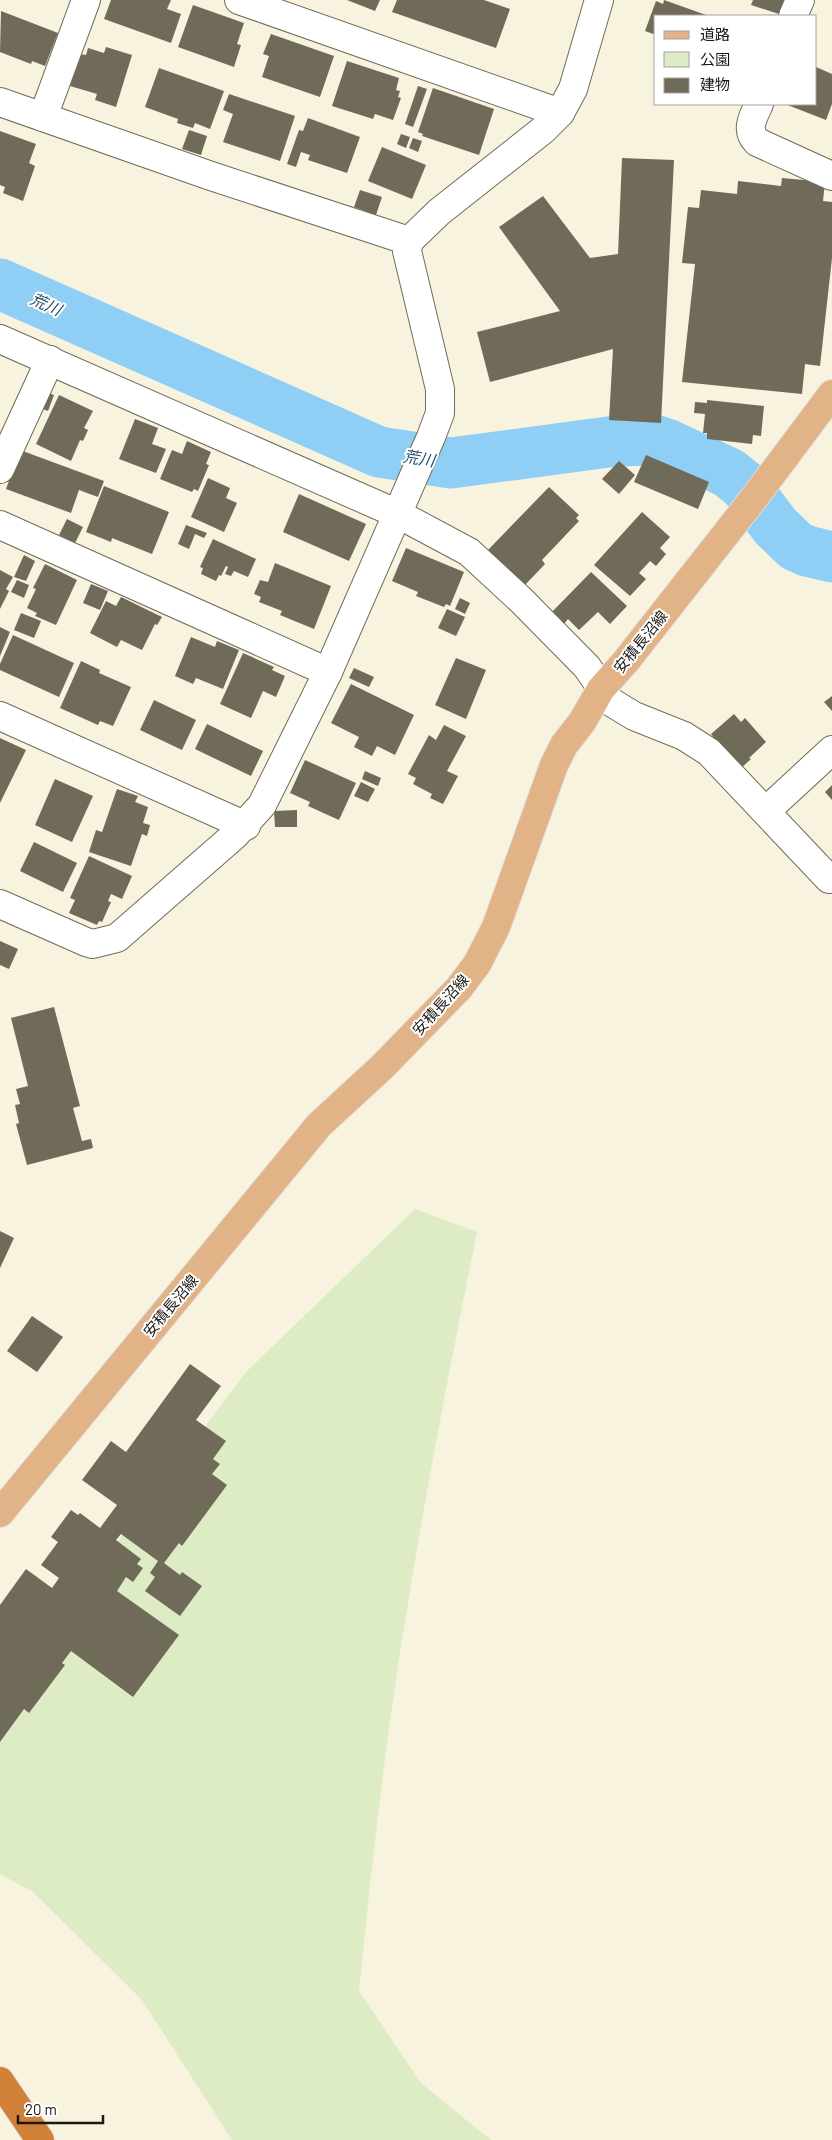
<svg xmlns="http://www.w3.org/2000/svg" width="832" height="2140" font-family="Barlow,'Noto Sans JP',sans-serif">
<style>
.green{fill:#deecc5}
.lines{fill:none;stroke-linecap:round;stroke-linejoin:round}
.river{stroke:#8fcff6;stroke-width:51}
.building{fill:#706b59}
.minor-casing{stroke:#716c5a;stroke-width:30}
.major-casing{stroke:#dfdfde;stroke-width:30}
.highway-casing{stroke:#dfdfde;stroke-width:30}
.minor{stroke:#fff;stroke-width:28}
.major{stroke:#e3b388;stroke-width:28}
.highway{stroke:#d18038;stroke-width:28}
.labels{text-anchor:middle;stroke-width:4;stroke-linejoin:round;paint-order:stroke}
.street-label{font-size:15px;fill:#191710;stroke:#fff}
.water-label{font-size:16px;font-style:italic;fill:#1d4d68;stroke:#fff}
</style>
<rect width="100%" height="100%" fill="#f8f3de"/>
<!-- green -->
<path class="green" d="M415 1209 477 1232C450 1366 424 1500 403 1634 384 1753 371 1872 359 1991L421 2083 491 2140H232L142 2000 33 1892 0 1874V1682L69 1606 246 1372Z"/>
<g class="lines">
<!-- river -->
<path class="river" d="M0 284 379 452 451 463 616 441 654 440 669 445 729 473 744 485 776 527 796 546 807 551 832 557"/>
</g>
<!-- building -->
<g class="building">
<path d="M111 0H171L167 9 181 14 171 43 104 19Z"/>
<path d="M347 0H380L375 11Z"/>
<path d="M397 0H484L510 9 496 48 392 12Z"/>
<path d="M664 0 709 16H656V35L645 31 656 1 663 4Z"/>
<path d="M753 0H787L782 15 751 5Z"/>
<path d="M193 5 244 23 237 44 241 45 234 67 178 47Z"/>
<path d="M1 11 58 33 45 66 32 61 31 64 0 52Z"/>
<path d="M271 34 334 56 320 97 262 77 269 56 263 54Z"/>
<path d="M106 47 132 55 116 107 95 100 97 94 70 86 80 54 86 55 88 48 104 53Z"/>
<path d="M347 61 399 78 396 90 400 91 398 97 401 98 393 120 375 114 373 119 332 106Z"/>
<path d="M816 67 832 74V104L826 120 785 104H816Z"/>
<path d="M159 68 224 91 210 129 195 123 193 128 177 123 178 119 145 107Z"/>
<path d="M418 86 427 89 413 127 405 124Z"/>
<path d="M433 88 494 109 479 155 422 136 423 134 418 132Z"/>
<path d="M229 94 295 116 280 161 223 142 233 114 223 110Z"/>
<path d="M308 118 360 137 347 173 308 160 310 155 301 152 296 167 287 164 299 130 303 131Z"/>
<path d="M189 130 207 136 201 155 182 149Z"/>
<path d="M0 131 36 144 29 163 35 166 23 201 3 193 5 187 0 185Z"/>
<path d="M401 134 410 137 406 148 397 144Z"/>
<path d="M413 138 422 141 418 152 409 148Z"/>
<path d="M382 147 426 165 412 199 368 181Z"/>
<path d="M622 158 674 160 661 423 609 420 613 349 490 382 477 332 560 311 499 227 543 196 590 258 618 254Z"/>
<path d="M782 178 825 182 823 201 832 202V258L820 366 805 364 802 394 682 382 695 264 682 263 688 207 699 208 701 190 737 194 738 181 781 186Z"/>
<path d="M360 190 382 197 376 215 354 207Z"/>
<path d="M46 392 54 395 48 411 40 408Z"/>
<path d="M59 395 93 411 84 428 88 430 83 441 80 440 71 461 36 444Z"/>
<path d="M707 400 764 406 761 436 753 435 752 444 707 439V433H703L705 414 694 413 695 402 707 403Z"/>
<path d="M135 419 158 428 152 444 166 449 156 473 119 459Z"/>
<path d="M187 441 211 452 206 464 209 465 198 491 194 489 192 492 160 479 172 450 182 454Z"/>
<path d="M20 450 104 481 98 497 79 490 71 513 6 489Z"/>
<path d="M646 455 709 482 698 509 634 482Z"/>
<path d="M619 461 635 475 619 494 602 479Z"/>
<path d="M208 478 230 488 226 498 237 503 224 532 191 517Z"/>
<path d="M104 486 169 512 152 554 112 538 111 542 86 532Z"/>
<path d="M549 487 579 515 576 518 579 521 542 560 545 564 525 585 488 550Z"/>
<path d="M299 494 366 524 349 561 283 532Z"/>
<path d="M642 512 670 537 660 548 666 554 656 566 650 561 639 573 646 579 630 596 594 565Z"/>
<path d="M67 519 83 527 75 543 59 535Z"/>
<path d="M186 525 207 533 204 538 195 534 189 549 178 544Z"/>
<path d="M213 539 256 559 248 577 234 571 231 576 225 574 228 567 226 566 221 576 219 575 216 581 201 574 203 568 200 567Z"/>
<path d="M406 548 464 572 450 606 446 604 444 607 416 596 418 592 392 581Z"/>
<path d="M24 555 35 561 26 581 14 577Z"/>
<path d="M275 563 331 586 314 629 280 615 282 611 259 602 261 597 254 594 260 580 268 582Z"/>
<path d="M45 564 77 580 56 625 35 616 37 613 27 608 36 589 33 588Z"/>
<path d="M0 570 13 577 6 589 9 591 0 609Z"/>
<path d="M591 572 627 606 610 624 598 612 579 630 568 619 563 625 551 613Z"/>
<path d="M17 580 29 585 24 598 11 592Z"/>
<path d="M91 584 108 591 100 610 83 603Z"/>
<path d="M121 597 162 617 157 625 155 624 142 650 121 640 117 647 90 633 106 601 116 606Z"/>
<path d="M460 598 470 603 465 614 455 609Z"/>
<path d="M447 609 465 617 456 636 438 628Z"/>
<path d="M21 613 41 621 34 638 14 630Z"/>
<path d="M0 627 10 632 0 656Z"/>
<path d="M13 635 74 663 59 697 0 670V664Z"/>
<path d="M191 637 215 647 217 641 239 650 223 689 196 678 193 684 175 676Z"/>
<path d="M243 653 274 667 272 670 285 676 276 697 263 691 251 718 220 704Z"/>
<path d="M456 658 486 670 466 719 435 705Z"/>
<path d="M81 661 100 670 99 673 131 687 113 726 100 721 98 725 60 708Z"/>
<path d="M354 668 374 677 369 687 349 678Z"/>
<path d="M351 684 414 715 395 755 377 746 372 756 354 747 359 737 331 723Z"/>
<path d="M832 696V711L824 702Z"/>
<path d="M154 700 196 720 182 750 140 730Z"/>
<path d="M734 714 741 722 745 718 766 742 749 758 751 759 739 770 713 740 715 739 711 734Z"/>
<path d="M207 724 263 751 251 776 195 749Z"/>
<path d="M444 725 466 736 447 771 458 776 443 804 430 798 432 794 413 784 416 778 408 774 429 735 436 740Z"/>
<path d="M0 738 26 750 0 803Z"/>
<path d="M305 760 356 783 339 820 308 806 310 802 290 793Z"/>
<path d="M365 771 381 778 378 786 362 779Z"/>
<path d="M55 779 93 796 72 842 35 825Z"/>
<path d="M361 782 375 789 368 802 354 796Z"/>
<path d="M832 785V800L825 792Z"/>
<path d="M117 789 138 796 135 802 148 807 143 823 150 825 147 836 142 834 131 866 89 852 96 830 102 832Z"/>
<path d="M297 810V827H275L274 811Z"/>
<path d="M34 842 77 863 63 892 20 871Z"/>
<path d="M89 856 132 876 122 899 111 894 108 901 111 902 102 922 99 921 97 925 69 913 75 900 70 898Z"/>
<path d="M0 941 18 949 9 969 0 965Z"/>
<path d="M54 1007 80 1106 73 1108 82 1141 91 1139 93 1148 27 1165 16 1124 19 1123 15 1105 20 1104 16 1089 28 1086 11 1018Z"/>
<path d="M0 1231 14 1238 0 1268Z"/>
<path d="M32 1316 63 1337 37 1372 7 1351Z"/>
<path d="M190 1364 221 1386 196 1420 226 1441 213 1459 220 1464 212 1474 227 1485 182 1546 179 1543 164 1563 180 1575 182 1572 202 1586 180 1616 145 1591 155 1577 150 1573 158 1561 121 1534 116 1540 141 1559 137 1564 143 1568 133 1582 126 1577 117 1591 179 1635 133 1697 71 1651 62 1663 65 1665 29 1713 24 1709 0 1742V1605L26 1569 52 1588 59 1578 41 1565 58 1542 51 1537 71 1510 78 1515 80 1513 100 1528 117 1505 82 1480 111 1441 126 1452Z"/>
</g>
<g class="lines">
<!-- minor casing -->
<g class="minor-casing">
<g id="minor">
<path d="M239 0 560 113"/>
<path d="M793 16 800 0"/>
<path d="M0 102 211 176 409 241"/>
<path d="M759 104C753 117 745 130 757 142L832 176"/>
<path d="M43 117 86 0"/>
<path d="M0 339 398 514 469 552 521 600 587 667 611 702 634 716 684 736 709 752 829 879 832 876"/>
<path d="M0 469 50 360"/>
<path d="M0 525 328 672"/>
<path d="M0 716 246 826"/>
<path d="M766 811 832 750"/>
<path d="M0 904 86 942 93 944 117 938 235 835 262 805 328 672 431 437 440 413V389L407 251 409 241 439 212 543 130 560 113 573 89 599 0"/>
</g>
</g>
<!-- major casing -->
<g class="major-casing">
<path id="major" d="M0 1513 319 1125 382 1067 459 988 477 964 496 927 554 765 564 745 582 722 601 689 626 661 754 498 832 394"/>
</g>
<!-- highway casing -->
<g class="highway-casing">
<path id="highway" d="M0 2081 40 2140"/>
</g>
<!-- minor -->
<use href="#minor" class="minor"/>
<!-- major -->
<use href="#major" class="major"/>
<!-- highway -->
<use href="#highway" class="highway"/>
</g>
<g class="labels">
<!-- street labels -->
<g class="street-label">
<text transform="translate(641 642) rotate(-51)" y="5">安積長沼線</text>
<text transform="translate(441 1005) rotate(-48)" y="5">安積長沼線</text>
<text transform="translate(171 1306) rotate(-50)" y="5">安積長沼線</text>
</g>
<!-- water labels -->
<g class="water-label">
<text transform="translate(46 304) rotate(24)" y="6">荒川</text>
<text transform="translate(419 458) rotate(9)" y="6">荒川</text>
</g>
</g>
<!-- legend -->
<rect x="654" y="15" width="162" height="90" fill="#ffffff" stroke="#a3a29f"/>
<rect x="664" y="31" width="25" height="8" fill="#e3b388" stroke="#a3a29f"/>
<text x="700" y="40" font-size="15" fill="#191710">道路</text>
<rect x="664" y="52" width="25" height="15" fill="#deecc5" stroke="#a3a29f"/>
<text x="700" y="65" font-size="15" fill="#191710">公園</text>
<rect x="664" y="78" width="25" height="15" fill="#706b59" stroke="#a3a29f"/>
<text x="700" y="90" font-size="15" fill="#191710">建物</text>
<!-- scale -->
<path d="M18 2115v8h85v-8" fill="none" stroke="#191710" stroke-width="2.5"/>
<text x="25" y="2115" font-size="15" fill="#191710" stroke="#ffffff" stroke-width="4" paint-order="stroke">20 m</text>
</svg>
